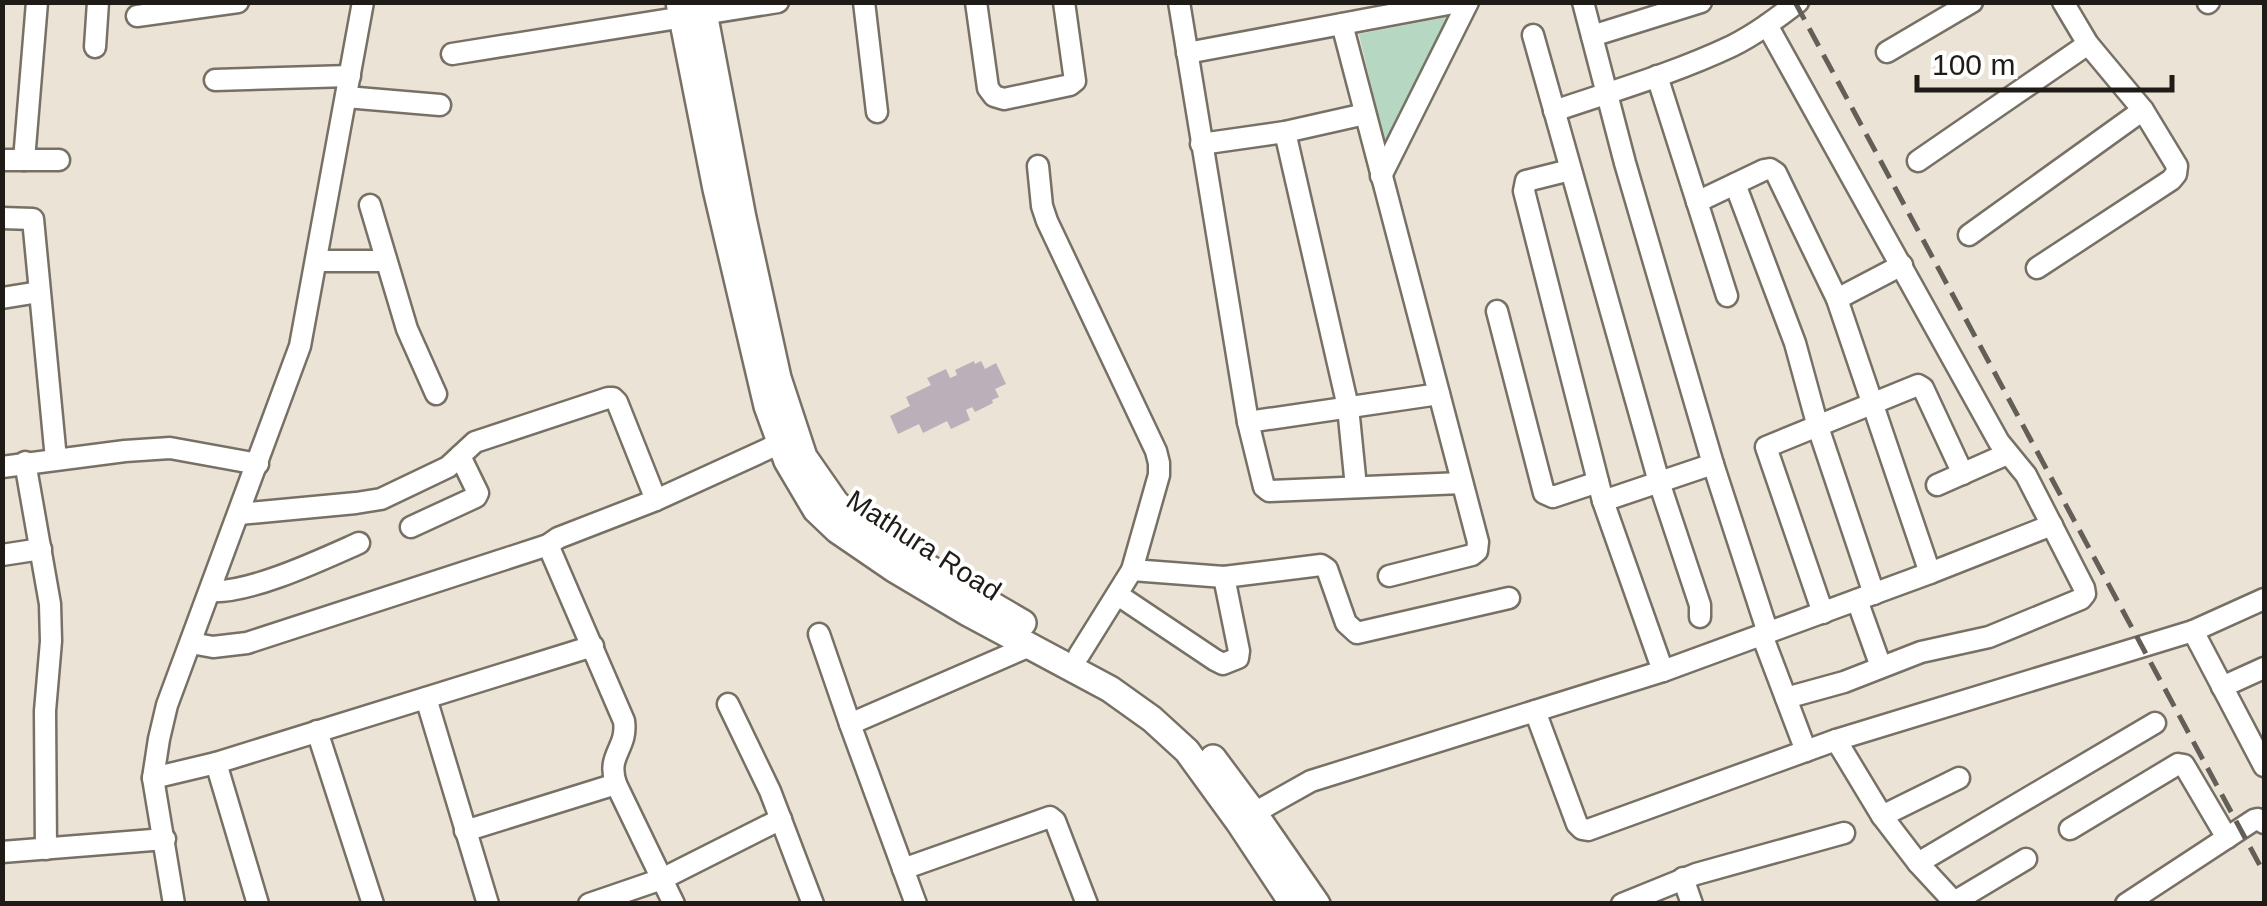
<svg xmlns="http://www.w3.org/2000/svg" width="2267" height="906" font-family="Helvetica,sans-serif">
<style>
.green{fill:#b6d8c3}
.building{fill:#bbafb9}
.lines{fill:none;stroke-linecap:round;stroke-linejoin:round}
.minor-casing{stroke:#777065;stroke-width:25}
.major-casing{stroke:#777065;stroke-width:30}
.minor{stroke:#fff;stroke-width:20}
.major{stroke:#fff;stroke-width:25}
.rail{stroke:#635e57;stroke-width:5;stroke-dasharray:20 10;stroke-linecap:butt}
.labels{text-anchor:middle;stroke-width:8;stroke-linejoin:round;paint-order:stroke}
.street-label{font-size:28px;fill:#1f1c18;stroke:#fff}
</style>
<rect width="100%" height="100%" fill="#ebe4d6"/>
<!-- green -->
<path class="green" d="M1453 16 1389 145H1385L1359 34Z"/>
<!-- building -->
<path class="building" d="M974 361 975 364 981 361 985 369 996 363 1006 384 995 389 999 397 992 400 993 403 975 412 972 407 966 410 970 420 951 429 947 421 923 433 919 424 898 434 890 416 910 406 906 397 931 385 927 378 946 369 950 378 957 375 955 370Z"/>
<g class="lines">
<!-- minor casing -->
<g class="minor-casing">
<g id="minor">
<path d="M864 2 877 112"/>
<path d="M976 2 988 88 994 96 1004 99 1070 85 1075 81 1064 2"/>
<path d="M1179 2 1248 422 1264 487 1269 491 1462 483"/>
<path d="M1583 2 1625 163 1713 464 1768 633"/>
<path d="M2208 3 2209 2"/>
<path d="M137 16 238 2"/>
<path d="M1342 24 1478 542 1477 551 1472 555 1389 576"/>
<path d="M1767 25 1999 442 2026 475 2084 588 2085 594 2081 599 1989 637 1921 652 1844 682 1786 698"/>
<path d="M1533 35 1659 482 1700 605V617"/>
<path d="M1592 36 1701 2"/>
<path d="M95 47 98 2"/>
<path d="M1887 52 1972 2"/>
<path d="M1187 53 1459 2"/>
<path d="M452 54 778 2"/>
<path d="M1657 76 1727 296"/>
<path d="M215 80 350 76"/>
<path d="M346 97 440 105"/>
<path d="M1554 111C1613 91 1675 73 1732 46 1756 34 1777 18 1798 2"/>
<path d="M1201 144 1285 132"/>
<path d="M2 160H59"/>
<path d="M24 160 37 2"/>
<path d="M1918 161 2088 44"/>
<path d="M1038 166 1042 206 1047 221 1156 451 1159 463V475L1132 570 1079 655"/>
<path d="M1570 170 1526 181 1524 191 1603 501 1663 671"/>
<path d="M1381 176 1468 2"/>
<path d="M1735 184 1795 343 1818 427 1874 594"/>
<path d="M1697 202 1764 170 1770 169 1776 173 1837 299 1930 573"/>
<path d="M370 205 407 329 436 394"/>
<path d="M2 218 33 219 56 459"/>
<path d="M1969 235 2143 110"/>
<path d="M317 261H386"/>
<path d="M2037 268 2171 180 2176 174 2177 166 2143 110 2088 44 2063 2"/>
<path d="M2 298 39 292"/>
<path d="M1837 299 1902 265"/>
<path d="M1497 311 1544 493 1553 497 1598 482"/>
<path d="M1248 422 1439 394"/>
<path d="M25 462 50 604 51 641 45 711 46 849"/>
<path d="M2 467 125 451 170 448 258 464"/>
<path d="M1937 485 2007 454"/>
<path d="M1356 487 1348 407 1285 132 1365 114"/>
<path d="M1603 501 1713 464"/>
<path d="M239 514 356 503 381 499 448 467 475 442 608 398H613L617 402 656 500"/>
<path d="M411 527 476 497 478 493 460 456"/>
<path d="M2 555 41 549"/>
<path d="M1132 570 1224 577 1321 565 1327 569 1346 623 1357 633 1509 598"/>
<path d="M211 591C249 594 323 559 359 543"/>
<path d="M1118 595 1215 660 1223 664 1238 658 1239 651 1224 577"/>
<path d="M2264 599 2193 631 2264 766"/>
<path d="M1857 600 1881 667"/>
<path d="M1823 613 1766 447 1918 385 1923 388 1963 474"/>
<path d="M819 634 850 724"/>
<path d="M1762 635 1806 751"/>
<path d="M191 643 213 647 247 643 548 545"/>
<path d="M2222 687 2264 668"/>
<path d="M426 698 488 904"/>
<path d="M728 704 770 791 813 904"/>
<path d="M1535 711 1577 824 1582 829 1588 830 1836 740 2193 631"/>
<path d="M317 731 373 904"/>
<path d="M1836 740 1882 816 1918 863 1956 904"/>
<path d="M153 778 216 763"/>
<path d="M1254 813 1311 781 1663 671 1930 573 2052 525"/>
<path d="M1882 816 1959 778"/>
<path d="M2070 829 2178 764 2184 765 2227 838"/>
<path d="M465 831 616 784"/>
<path d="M2 852 165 839"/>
<path d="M1918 863 2155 723"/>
<path d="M903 869 1050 817 1055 821 1087 904"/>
<path d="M1683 878 1692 904"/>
<path d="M1954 902 2026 859"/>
<path d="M174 904 153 778 159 739 167 705 300 346 363 2"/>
<path d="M258 904 216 763 593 646"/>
<path d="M589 904 662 879 781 819"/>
<path d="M674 904 616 784C606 754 628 749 624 721L548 545 558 538 656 500 794 437"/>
<path d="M916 904 850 724 1032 645"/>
<path d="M1622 904 1696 874 1844 833"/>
<path d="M2126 904 2254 820 2258 819 2264 823"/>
</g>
</g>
<!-- major casing -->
<g class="major-casing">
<g id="major">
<path d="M679 2 716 189 767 406 787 461 816 510 837 530 894 569 968 613 1110 689 1152 719 1187 751 1240 824 1293 904"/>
<path d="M702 2 743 218 778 378 804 457 836 503 874 536 1023 623"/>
<path d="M1213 758 1254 813 1317 904"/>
</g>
</g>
<!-- minor -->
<use href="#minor" class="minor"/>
<!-- major -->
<use href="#major" class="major"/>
<!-- rail -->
<path class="rail" d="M1795 2 2264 873"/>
</g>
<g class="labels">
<!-- street labels -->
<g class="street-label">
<text transform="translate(924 545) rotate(33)" y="10">Mathura Road</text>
</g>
</g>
<!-- border -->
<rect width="2267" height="906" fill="none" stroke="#1f1c18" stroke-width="10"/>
<!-- scale -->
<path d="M1917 75v15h255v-15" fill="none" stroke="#1f1c18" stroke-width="5"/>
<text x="1932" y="75" font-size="30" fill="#1f1c18" stroke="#ffffff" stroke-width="8" paint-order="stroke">100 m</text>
</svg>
